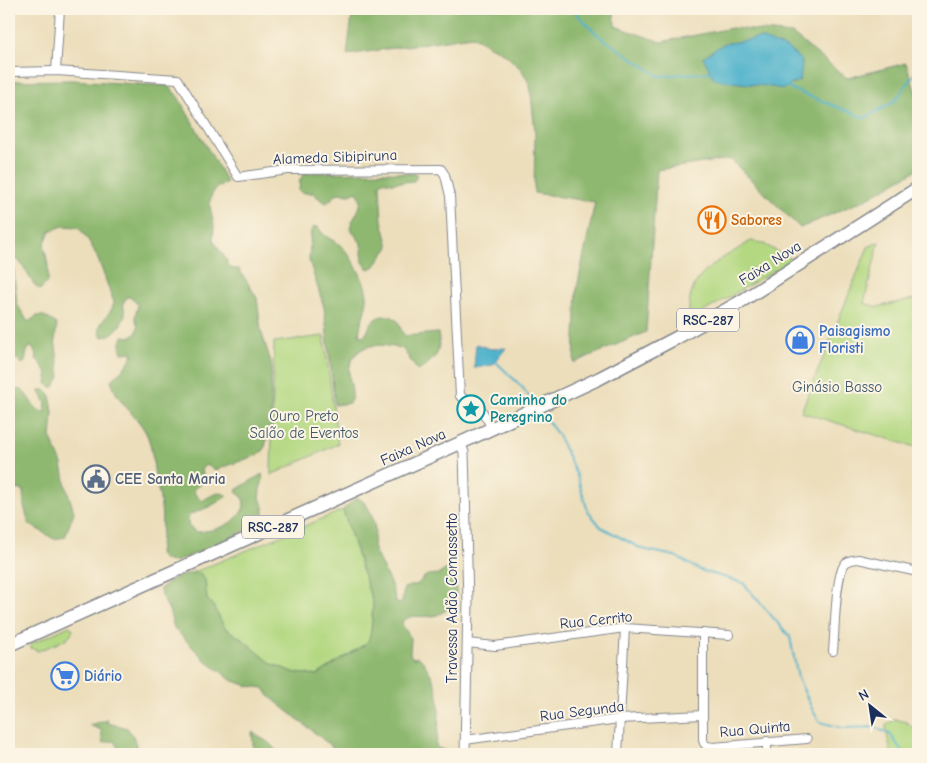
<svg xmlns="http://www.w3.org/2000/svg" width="927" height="763" font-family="'Comic Neue',sans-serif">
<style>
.green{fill:#b3d881;stroke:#678470}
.forest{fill:#8eb86f;stroke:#547466}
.water{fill:#4cb1cb;stroke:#347094}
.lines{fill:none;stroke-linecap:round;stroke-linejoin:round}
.stream{stroke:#4cb1cb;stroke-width:2}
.minor-casing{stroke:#84868c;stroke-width:10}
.tertiary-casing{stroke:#84868c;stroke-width:11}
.trunk-casing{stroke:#84868c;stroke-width:15}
.minor{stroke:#fff;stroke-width:8}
.tertiary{stroke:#fff;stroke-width:9}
.trunk{stroke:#fff;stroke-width:12}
.labels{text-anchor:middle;stroke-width:4;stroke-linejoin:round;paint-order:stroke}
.shield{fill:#fcf5e5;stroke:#5e6a86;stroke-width:1}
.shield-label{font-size:14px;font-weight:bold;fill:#1b2f5e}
.street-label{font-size:15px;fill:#1b2f5e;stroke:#fcf5e5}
.food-label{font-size:15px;font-weight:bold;fill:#c56008;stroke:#fcf5e5;text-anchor:start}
.shop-label{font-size:15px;font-weight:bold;fill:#366cbe;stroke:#fcf5e5;text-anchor:start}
.park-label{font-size:15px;fill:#415967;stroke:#fcf5e5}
.culture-label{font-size:15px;font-weight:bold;fill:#0d838f;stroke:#fcf5e5;text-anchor:start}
.service-label{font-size:15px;font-weight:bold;fill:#4e5e75;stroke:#fcf5e5;text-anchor:start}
</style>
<rect width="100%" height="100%" fill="#fcf5e5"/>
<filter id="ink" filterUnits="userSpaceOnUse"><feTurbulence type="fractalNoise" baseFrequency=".02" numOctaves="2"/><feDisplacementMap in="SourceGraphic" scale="10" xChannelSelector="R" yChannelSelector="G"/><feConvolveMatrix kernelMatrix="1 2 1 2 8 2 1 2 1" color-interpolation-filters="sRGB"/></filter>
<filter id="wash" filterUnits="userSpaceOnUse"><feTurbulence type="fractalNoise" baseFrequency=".0096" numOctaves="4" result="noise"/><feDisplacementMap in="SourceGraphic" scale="20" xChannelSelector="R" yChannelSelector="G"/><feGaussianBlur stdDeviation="1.12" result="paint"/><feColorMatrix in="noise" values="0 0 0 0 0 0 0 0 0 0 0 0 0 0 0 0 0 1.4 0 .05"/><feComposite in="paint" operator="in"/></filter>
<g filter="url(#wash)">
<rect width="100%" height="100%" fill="#ecdebb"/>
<!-- green -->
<g class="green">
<path d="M751 241 762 243 792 260 688 321C689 312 689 302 691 294 697 269 731 254 751 241Z"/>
<path d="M879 242 864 303 877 307 918 298V448L801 412 868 247Z"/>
<path d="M324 336 338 444 271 475 274 342Z"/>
<path d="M343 510 373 604 371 632 368 642 317 675 296 673 272 664 242 639 225 628 213 606 207 599 205 580 197 571Z"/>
<path d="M69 626 73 629C71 641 48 646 38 651L31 648V644Z"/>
<path d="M895 719 906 722 918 731V754H891C890 742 886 738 886 725Z"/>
</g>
<!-- forest -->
<g class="forest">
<path d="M353 9H614L615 26 661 42 732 28 792 34 847 78 906 63 915 90 918 115V169L864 200 800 228 730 159 657 170 646 332 574 363 577 288 595 202 534 193 535 132 530 85 522 70 506 55 472 36 347 55Z"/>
<path d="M72 80 169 86 178 97 227 182 216 188 211 196 210 207 214 226 213 240 227 261V265L233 269H239L257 298 261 331 271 362V425L264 450 257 455 216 470 206 465 201 469 205 479 203 483 194 489 195 494 202 501C209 497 219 489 227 496L211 506 189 515 188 526 196 532C213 531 235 526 243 509 245 506 243 501 243 497L237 493 236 490 262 474C265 483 258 488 260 496 261 503 267 512 262 519 256 528 187 558 174 562 167 561 161 560 159 553 162 535 163 517 160 499 159 491 156 484 155 476 153 463 152 443 145 431 135 413 116 402 111 380 119 373 131 363 133 352L122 353 120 347 123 336 130 337 136 334 138 327 135 317 138 305 131 297H127L123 303C124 307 125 312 125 316 122 325 112 337 102 337 93 322 112 317 114 302 103 276 98 248 78 227L63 226 50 231 44 245 48 266V281L40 290C29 282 27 268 17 259L13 260 17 304 28 322 37 316H44L57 324 55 339 60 377 54 387H50L47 384C49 374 44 366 36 359L37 355 31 346 27 351 25 362 22 364 16 358 9 366V81Z"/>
<path d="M388 172 416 174 417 176 414 181 392 183 382 181 380 185 382 221 389 247 374 267 368 269 363 262 361 243 350 228C353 215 368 204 356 191L350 194 338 193 327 203 321 200 313 193H302L299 191 300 180 304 173Z"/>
<path d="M314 227H318C325 240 336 239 344 249 353 259 369 287 367 300 366 311 360 323 359 334L361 336 365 335C369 331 369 324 373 321 379 314 394 314 398 322 401 327 401 332 405 336L438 333C442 354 435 358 420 370H417L403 349C385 345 365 340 353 358 351 362 349 368 349 373 349 383 356 395 349 403L335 405 324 307 309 260 311 230Z"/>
<path d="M21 389C29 396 32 407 42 412L45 411 46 403 39 390H45L50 395 53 412 51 439 62 464 66 486 74 512 65 537 54 539 29 524 24 506 23 490 11 489 9 491V402L10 401 9 393 10 391Z"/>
<path d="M358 498C368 502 374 519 375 530 375 537 372 543 374 550L391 585 397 604 402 603 404 588 418 584 424 577 428 575 439 574 447 569 452 571C457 587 461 603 443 612 440 614 436 616 432 616 419 618 414 613 402 621L403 626 411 638 410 654 413 658 418 657C424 661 426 667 430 673 443 697 439 720 436 747L454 754H341L269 696 264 688 248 686 231 680 220 671 208 663 174 628 169 610 161 595 160 589 174 578 197 571 205 580 207 599 213 606 225 628 242 639 272 664 296 673 317 675 364 645 368 641 371 632 373 604 343 510 353 500Z"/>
<path d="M108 720 107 723 127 728 133 736 139 754H121L115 742 113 741 103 743 101 730 89 725Z"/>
<path d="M252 732 269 743 279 754H254Z"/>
</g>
<!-- water -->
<g class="water">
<path d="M760 38 787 48 802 61 800 80 783 89C760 84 737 84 714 79L703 57 723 44Z"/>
<path d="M476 344 491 349 506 348 493 365 474 368Z"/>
</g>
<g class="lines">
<!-- stream -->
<g class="stream">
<path d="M572 9 599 36 659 76 712 72"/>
<path d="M786 87 865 118 894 102 918 69"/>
<path d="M495 361 522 387 534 403"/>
<path d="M540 411 558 435 577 476 588 511 601 527 642 549 675 556 700 570 743 583 790 637 798 678 813 711 820 722 843 728 874 727 890 734 904 754"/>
</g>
</g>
</g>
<g filter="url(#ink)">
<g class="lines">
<!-- minor casing -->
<g class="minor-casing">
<g id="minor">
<path d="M56 71 60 9"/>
<path d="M9 72 56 71 178 79 238 177 288 170 441 169 445 175 450 196 460 396 481 409 492 428"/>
<path d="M703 633V738C703 745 706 746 713 747L807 739"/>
<path d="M467 643 495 646 625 628 729 635"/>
<path d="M833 651C835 632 835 579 844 565 847 560 852 560 858 559L918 572"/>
<path d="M465 740 619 719 703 715"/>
<path d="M767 741V754"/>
<path d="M618 754 625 628"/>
</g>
</g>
<!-- tertiary casing -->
<g class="tertiary-casing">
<path id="tertiary" d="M460 443 464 452 468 601 465 754"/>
</g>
<!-- trunk casing -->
<g class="trunk-casing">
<path id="trunk" d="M9 645 467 440 600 378 678 337 740 302 918 188"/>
</g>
<!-- minor -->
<use href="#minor" class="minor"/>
<!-- tertiary -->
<use href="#tertiary" class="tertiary"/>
<!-- trunk -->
<use href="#trunk" class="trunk"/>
</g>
</g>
<!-- icons -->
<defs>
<g id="restaurant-ring" transform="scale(1.4375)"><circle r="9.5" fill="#fcf5e5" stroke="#e8710a" stroke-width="1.5"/><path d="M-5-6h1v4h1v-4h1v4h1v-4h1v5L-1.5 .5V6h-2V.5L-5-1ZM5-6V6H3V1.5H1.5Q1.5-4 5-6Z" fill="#e8710a"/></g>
<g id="shop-ring" transform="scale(1.4375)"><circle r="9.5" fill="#fcf5e5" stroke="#3f7fe0" stroke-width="1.5"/><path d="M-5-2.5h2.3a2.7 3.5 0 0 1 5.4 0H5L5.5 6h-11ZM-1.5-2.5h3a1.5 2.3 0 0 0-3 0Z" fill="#3f7fe0"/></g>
<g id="sight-ring" transform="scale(1.4375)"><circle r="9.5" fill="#fcf5e5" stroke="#0f9aa8" stroke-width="1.5"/><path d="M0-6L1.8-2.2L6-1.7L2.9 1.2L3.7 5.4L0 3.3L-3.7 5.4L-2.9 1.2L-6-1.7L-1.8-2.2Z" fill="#0f9aa8"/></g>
<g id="civic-ring" transform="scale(1.4375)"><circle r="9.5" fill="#fcf5e5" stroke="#5c6f8a" stroke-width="1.5"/><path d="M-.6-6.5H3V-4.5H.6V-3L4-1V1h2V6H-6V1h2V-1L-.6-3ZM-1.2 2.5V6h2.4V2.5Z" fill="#5c6f8a"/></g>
<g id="supermarket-ring" transform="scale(1.4375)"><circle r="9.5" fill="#fcf5e5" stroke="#3f7fe0" stroke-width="1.5"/><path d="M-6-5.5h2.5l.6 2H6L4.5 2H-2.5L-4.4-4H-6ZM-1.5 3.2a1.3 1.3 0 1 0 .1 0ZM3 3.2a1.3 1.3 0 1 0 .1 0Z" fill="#3f7fe0"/></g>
</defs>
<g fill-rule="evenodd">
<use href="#restaurant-ring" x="712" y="220"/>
<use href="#shop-ring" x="800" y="340"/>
<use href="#sight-ring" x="471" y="409"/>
<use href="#civic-ring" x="96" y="479"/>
<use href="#supermarket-ring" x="65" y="676"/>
</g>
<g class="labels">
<!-- shield labels -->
<g class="shield">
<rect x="677" y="308.5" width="62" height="23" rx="4"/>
<rect x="242" y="515.5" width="62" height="23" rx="4"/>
</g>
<g class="shield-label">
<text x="708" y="325">RSC-287</text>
<text x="273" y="532">RSC-287</text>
</g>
<!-- street labels -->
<g class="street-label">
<text transform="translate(335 157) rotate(-2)" y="5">Alameda Sibipiruna</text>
<text transform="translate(770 263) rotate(-32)" y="5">Faixa Nova</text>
<text transform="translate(413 447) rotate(-24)" y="5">Faixa Nova</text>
<text transform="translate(452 598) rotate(-90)" y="5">Travessa Adão Comassetto</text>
<text transform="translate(596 620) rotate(-6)" y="5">Rua Cerrito</text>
<text transform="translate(582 711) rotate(-7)" y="5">Rua Segunda</text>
<text transform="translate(755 729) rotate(-5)" y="5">Rua Quinta</text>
</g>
<!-- food labels -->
<g class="food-label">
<text x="731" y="225">Sabores</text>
</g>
<!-- shop labels -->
<g class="shop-label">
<text x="819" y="336">Paisagismo<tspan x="819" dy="17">Floristi</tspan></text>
<text x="84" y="681">Diário</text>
</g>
<!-- park labels -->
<g class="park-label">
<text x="837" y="392">Ginásio Basso</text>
<text x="304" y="421">Ouro Preto<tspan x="304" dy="17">Salão de Eventos</tspan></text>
</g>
<!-- culture labels -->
<g class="culture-label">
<text x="490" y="405">Caminho do<tspan x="490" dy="17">Peregrino</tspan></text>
</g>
<!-- service labels -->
<g class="service-label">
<text x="115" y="484">CEE Santa Maria</text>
</g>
</g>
<!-- margin -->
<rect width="927" height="763" fill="none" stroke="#fcf5e5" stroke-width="30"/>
<!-- north arrow -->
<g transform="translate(870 706) rotate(330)" stroke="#fcf5e5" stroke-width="4" paint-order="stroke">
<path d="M0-4L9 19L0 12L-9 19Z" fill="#1b2f5e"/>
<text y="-8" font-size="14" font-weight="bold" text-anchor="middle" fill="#1b2f5e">N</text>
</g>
</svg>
